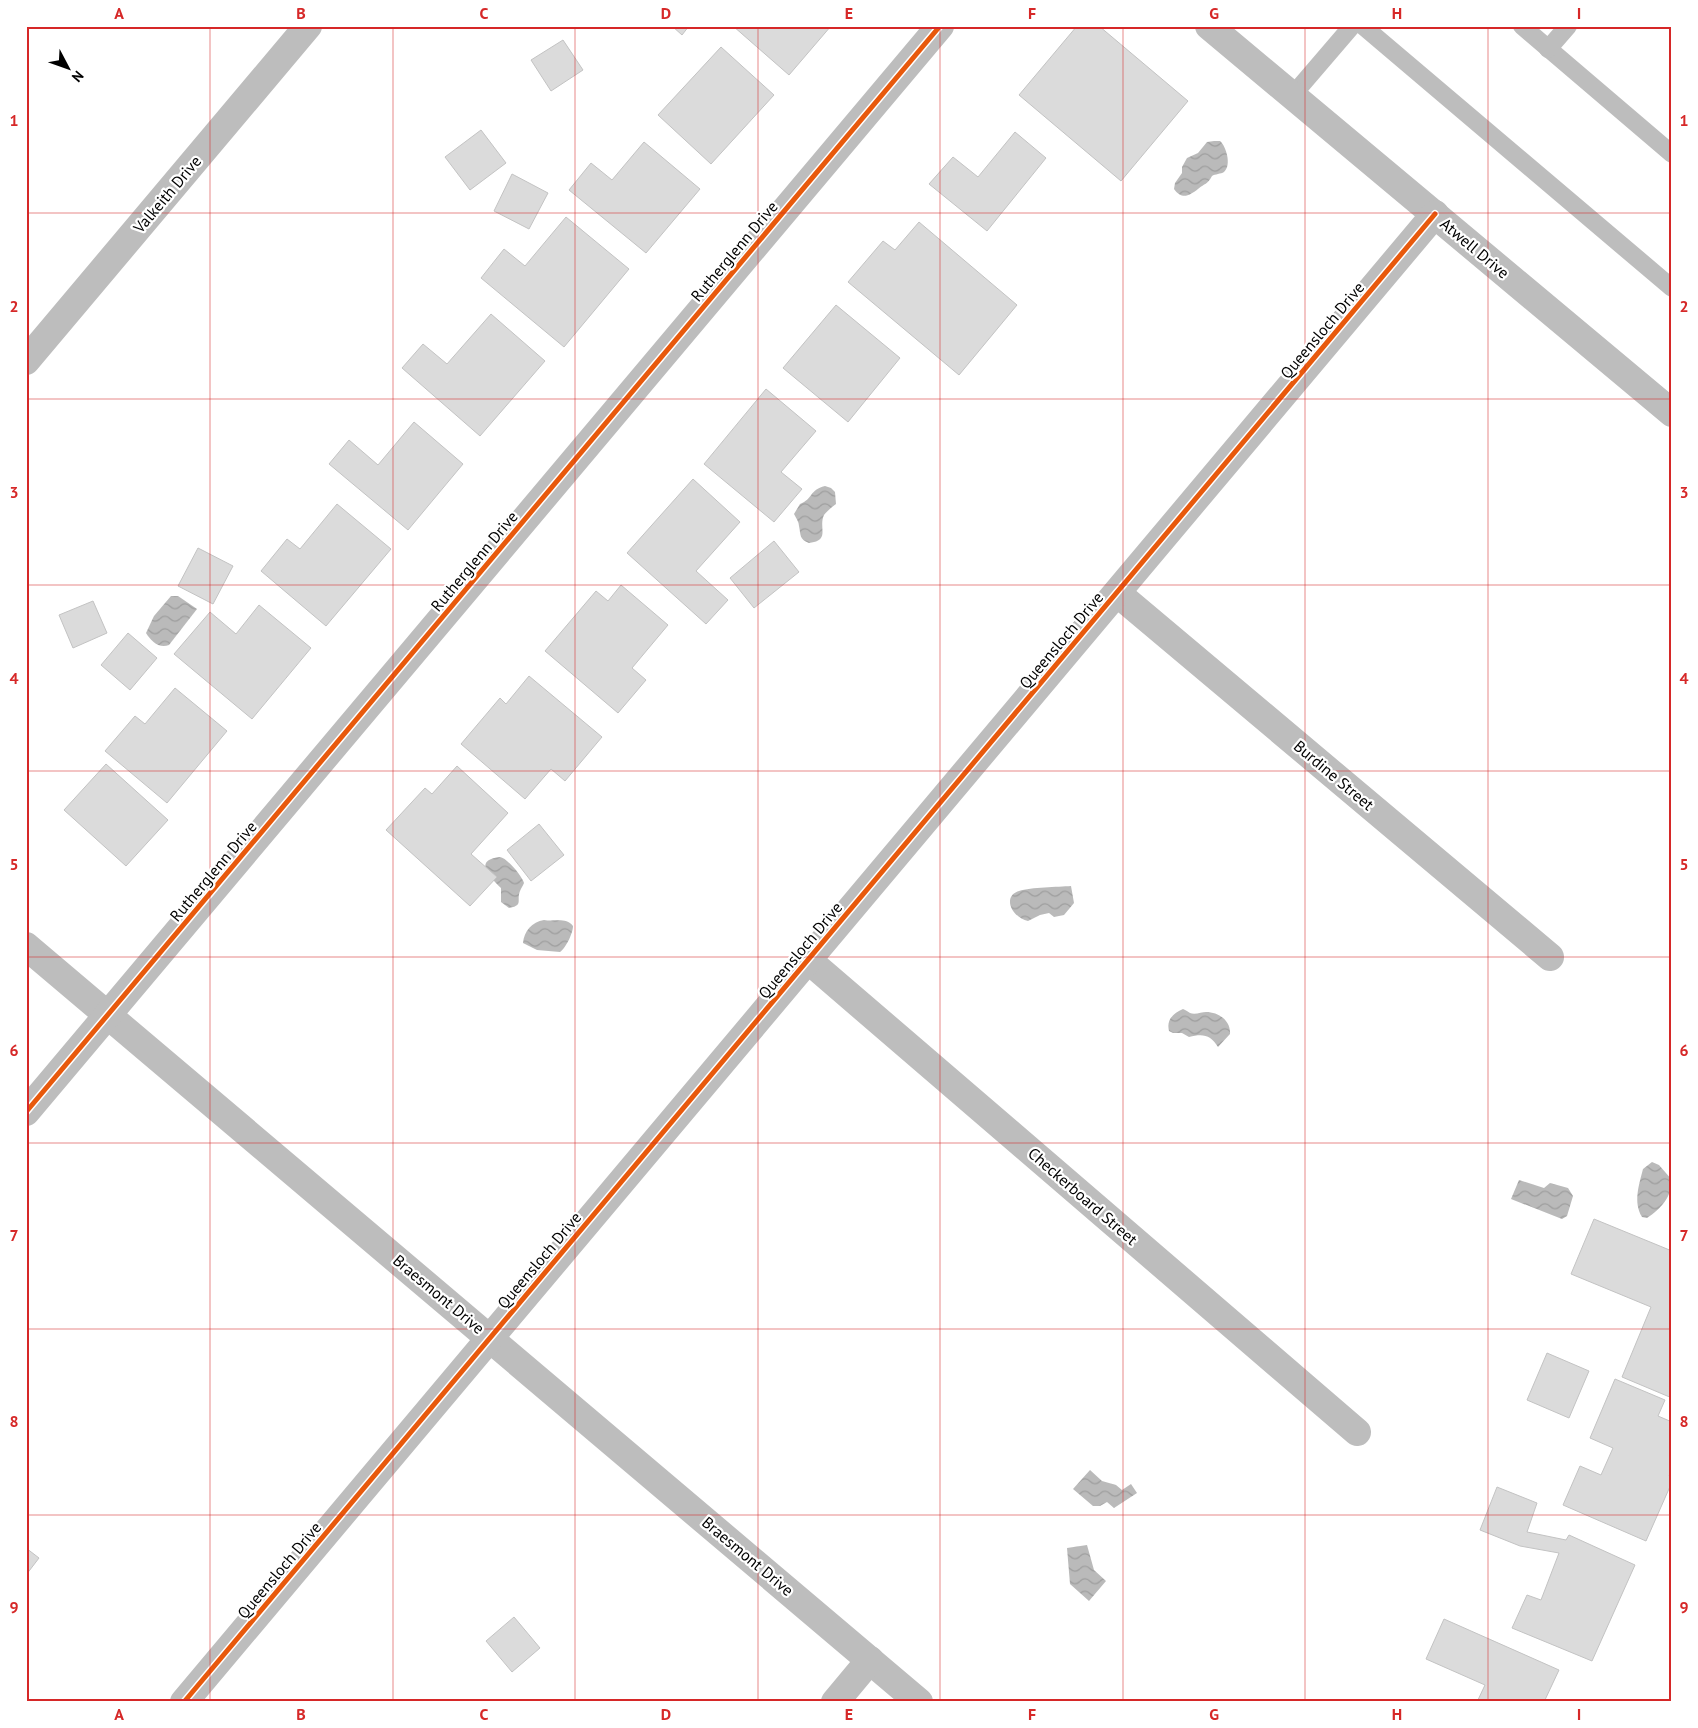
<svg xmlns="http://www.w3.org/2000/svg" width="1698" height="1728" font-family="'PT Sans',sans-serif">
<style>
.water{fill:url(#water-waves)}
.building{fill:#dbdbdb;stroke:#c3c3c3}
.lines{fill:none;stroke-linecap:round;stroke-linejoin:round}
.service{stroke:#bdbdbd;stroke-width:18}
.minor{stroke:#bdbdbd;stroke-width:28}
.cycleway-casing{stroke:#fff;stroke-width:8}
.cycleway{stroke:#e8590c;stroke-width:5}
.grid{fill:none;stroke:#d62828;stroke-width:1;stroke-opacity:0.55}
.labels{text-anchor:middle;stroke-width:4.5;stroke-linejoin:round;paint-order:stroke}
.street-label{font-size:16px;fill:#000;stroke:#fff}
.neatline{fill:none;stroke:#d62828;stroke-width:2}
.grid-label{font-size:16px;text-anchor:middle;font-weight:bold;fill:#d62828}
</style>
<defs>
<pattern id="water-waves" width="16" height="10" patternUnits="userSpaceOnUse" patternTransform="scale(1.25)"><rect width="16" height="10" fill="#bababa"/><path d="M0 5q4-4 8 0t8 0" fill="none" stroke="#9e9e9e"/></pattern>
</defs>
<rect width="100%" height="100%" fill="#fff"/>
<!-- water -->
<g class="water">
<path d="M1214 141H1220C1226 146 1232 165 1224 172 1221 174 1215 174 1212 176 1207 185 1205 183 1198 189 1189 196 1182 200 1174 189L1175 183 1182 173V167L1187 158 1198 153 1207 142Z"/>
<path d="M825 486 831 488 835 492 836 504C832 507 827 511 824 515 818 528 831 540 809 543 799 539 801 535 799 526 799 522 796 518 794 514L800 504C813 499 809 490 825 486Z"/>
<path d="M171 596H178L197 609 169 645C159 649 151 641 146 633L154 616Z"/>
<path d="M500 857C507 858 522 876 524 883 523 886 521 888 520 891 516 901 524 905 509 908L501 902V888C491 878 472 860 500 857Z"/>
<path d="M1071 886 1074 903 1064 915 1054 917 1049 913 1040 915 1028 921C1013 918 1001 897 1019 891 1031 887 1058 887 1071 886Z"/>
<path d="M544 920C555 922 566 917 573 926 573 933 566 948 560 952L537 950 523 943C524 931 532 922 544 920Z"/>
<path d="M1183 1009C1186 1010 1188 1012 1190 1013 1195 1015 1202 1012 1206 1012 1219 1012 1231 1021 1230 1034L1218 1047C1211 1035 1203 1033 1189 1037L1182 1033H1173L1169 1031C1166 1019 1174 1013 1183 1009Z"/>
<path d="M1652 1162 1659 1165 1672 1180C1672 1196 1661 1209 1647 1218L1642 1217C1633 1202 1639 1185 1643 1169Z"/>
<path d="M1519 1180 1544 1188 1550 1183 1568 1188 1573 1196 1567 1216 1562 1219 1511 1199Z"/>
<path d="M1090 1470 1102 1481 1116 1485 1122 1490 1131 1484 1137 1493 1114 1508 1107 1502 1100 1506H1093L1073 1489Z"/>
<path d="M1087 1545 1094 1570 1106 1581 1089 1601 1070 1584 1067 1548Z"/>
</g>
<!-- building -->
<g class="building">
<path d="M672 26H689L682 35Z"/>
<path d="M733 26H831L789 75Z"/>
<path d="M1077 26H1099L1188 101 1121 181 1019 95Z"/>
<path d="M563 40 583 70 551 91 531 60Z"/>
<path d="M721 47 774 95 711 164 658 115Z"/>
<path d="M481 130 506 163 470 190 445 157Z"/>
<path d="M1015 132 1046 158 987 231 929 184 953 157 978 177Z"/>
<path d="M644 142 700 189 646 253 569 190 591 163 612 180Z"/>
<path d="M512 174 548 193 529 229 494 211Z"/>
<path d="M566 217 629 269 564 347 481 278 504 249 525 266Z"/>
<path d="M919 222 1017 305 959 375 848 282 883 241 895 250Z"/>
<path d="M836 305 900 358 848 422 783 368Z"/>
<path d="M491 314 545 361 480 436 402 368 423 344 447 364Z"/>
<path d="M766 389 816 431 781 472 802 489 774 522 704 464Z"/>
<path d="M414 422 463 464 408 530 329 464 349 440 378 465Z"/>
<path d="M693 479 740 522 696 571 728 600 706 624 627 553Z"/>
<path d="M337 504 391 549 326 626 261 571 287 539 300 549Z"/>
<path d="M774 541 799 572 754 608 730 578Z"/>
<path d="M198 548 233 566 213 604 178 586Z"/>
<path d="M621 585 668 625 632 668 646 680 618 713 545 651 596 591 608 601Z"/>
<path d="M93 601 107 633 73 648 59 615Z"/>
<path d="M259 605 311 648 252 719 174 654 210 612 236 634Z"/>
<path d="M128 633 157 658 130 690 101 665Z"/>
<path d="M529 676 602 737 565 781 551 769 525 799 461 744 500 698 506 704Z"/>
<path d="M175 688 227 731 167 803 105 751 135 716 145 724Z"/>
<path d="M106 764 168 820 126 866 64 810Z"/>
<path d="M457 766 508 813 471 854 497 877 470 906 386 830 425 788 432 794Z"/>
<path d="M539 824 564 855 531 881 507 850Z"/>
<path d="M1594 1219 1672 1251V1398L1622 1377 1651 1307 1571 1274Z"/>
<path d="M1547 1353 1589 1371 1569 1418 1527 1400Z"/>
<path d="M1615 1379 1665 1400 1658 1416 1672 1422V1469L1669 1476H1672V1482L1646 1541 1563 1505 1580 1466 1601 1475 1613 1448 1590 1438Z"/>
<path d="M1497 1487 1537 1503 1527 1532 1566 1540 1569 1535 1635 1565 1592 1661 1512 1628 1527 1595 1541 1600 1559 1553 1520 1546 1480 1530Z"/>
<path d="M26 1548 39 1558 26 1575Z"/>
<path d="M514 1617 540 1648 512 1672 486 1641Z"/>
<path d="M1444 1619 1559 1670 1544 1702H1477L1485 1685 1426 1659Z"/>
</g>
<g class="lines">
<!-- service -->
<g class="service">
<path d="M1363 26 1672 288"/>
<path d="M1522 26 1672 154"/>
<path d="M1548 49 1568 26"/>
<path d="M1292 96 1352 26"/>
</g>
<!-- minor -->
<g class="minor">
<path d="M1209 26 1672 413"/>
<path d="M26 361 308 26"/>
<path d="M1117 593 1550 957"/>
<path d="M26 946 919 1702"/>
<path d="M808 960 1357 1432"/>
<path d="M26 1112 940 26"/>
<path d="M184 1702 1435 214"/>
<path d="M835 1702 870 1660"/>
</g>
<!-- cycleway casing -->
<g class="cycleway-casing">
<g id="cycleway">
<path d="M26 1112 940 26"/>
<path d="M184 1702 1435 214"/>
</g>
</g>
<!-- cycleway -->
<use href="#cycleway" class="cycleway"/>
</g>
<!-- grid -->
<path class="grid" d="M210 26V1702M393 26V1702M575 26V1702M758 26V1702M940 26V1702M1123 26V1702M1305 26V1702M1488 26V1702M26 213H1672M26 399H1672M26 585H1672M26 771H1672M26 957H1672M26 1143H1672M26 1329H1672M26 1515H1672"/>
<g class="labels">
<!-- street labels -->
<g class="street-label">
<text transform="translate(167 194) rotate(-50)" y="6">Valkeith Drive</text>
<text transform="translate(1475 248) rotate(40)" y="6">Atwell Drive</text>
<text transform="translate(734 251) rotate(-50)" y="6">Rutherglenn Drive</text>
<text transform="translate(1322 330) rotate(-50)" y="6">Queensloch Drive</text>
<text transform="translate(474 561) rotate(-50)" y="6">Rutherglenn Drive</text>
<text transform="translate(1061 640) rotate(-50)" y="6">Queensloch Drive</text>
<text transform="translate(1334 775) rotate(40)" y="6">Burdine Street</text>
<text transform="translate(213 871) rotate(-50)" y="6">Rutherglenn Drive</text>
<text transform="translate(800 950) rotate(-50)" y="6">Queensloch Drive</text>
<text transform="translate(1083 1196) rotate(41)" y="6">Checkerboard Street</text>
<text transform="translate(539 1260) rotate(-50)" y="6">Queensloch Drive</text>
<text transform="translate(439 1294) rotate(40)" y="6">Braesmont Drive</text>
<text transform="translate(748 1556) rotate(40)" y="6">Braesmont Drive</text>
<text transform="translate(279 1570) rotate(-50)" y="6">Queensloch Drive</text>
</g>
</g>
<!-- border -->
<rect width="1698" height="1728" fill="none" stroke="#ffffff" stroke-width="55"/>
<!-- north arrow -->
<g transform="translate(68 68) rotate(131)" stroke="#ffffff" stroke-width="4" paint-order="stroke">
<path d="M0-4L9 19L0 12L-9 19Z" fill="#000000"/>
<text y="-8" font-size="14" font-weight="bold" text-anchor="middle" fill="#000000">N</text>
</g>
<rect x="28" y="28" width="1642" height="1672" class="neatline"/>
<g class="grid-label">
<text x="119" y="19">A</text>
<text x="301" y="19">B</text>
<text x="484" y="19">C</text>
<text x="666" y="19">D</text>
<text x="849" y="19">E</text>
<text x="1032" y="19">F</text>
<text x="1214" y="19">G</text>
<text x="1397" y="19">H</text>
<text x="1579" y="19">I</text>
<text x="14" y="126">1</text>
<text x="1684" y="126">1</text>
<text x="14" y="312">2</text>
<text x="1684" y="312">2</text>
<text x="14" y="498">3</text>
<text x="1684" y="498">3</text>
<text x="14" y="684">4</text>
<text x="1684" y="684">4</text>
<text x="14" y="870">5</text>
<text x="1684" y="870">5</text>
<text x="14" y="1056">6</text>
<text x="1684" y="1056">6</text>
<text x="14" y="1241">7</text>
<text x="1684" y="1241">7</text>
<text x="14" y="1427">8</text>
<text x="1684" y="1427">8</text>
<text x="14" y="1613">9</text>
<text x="1684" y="1613">9</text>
<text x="119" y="1720">A</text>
<text x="301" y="1720">B</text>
<text x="484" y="1720">C</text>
<text x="666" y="1720">D</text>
<text x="849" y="1720">E</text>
<text x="1032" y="1720">F</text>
<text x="1214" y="1720">G</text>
<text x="1397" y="1720">H</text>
<text x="1579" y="1720">I</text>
</g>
</svg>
